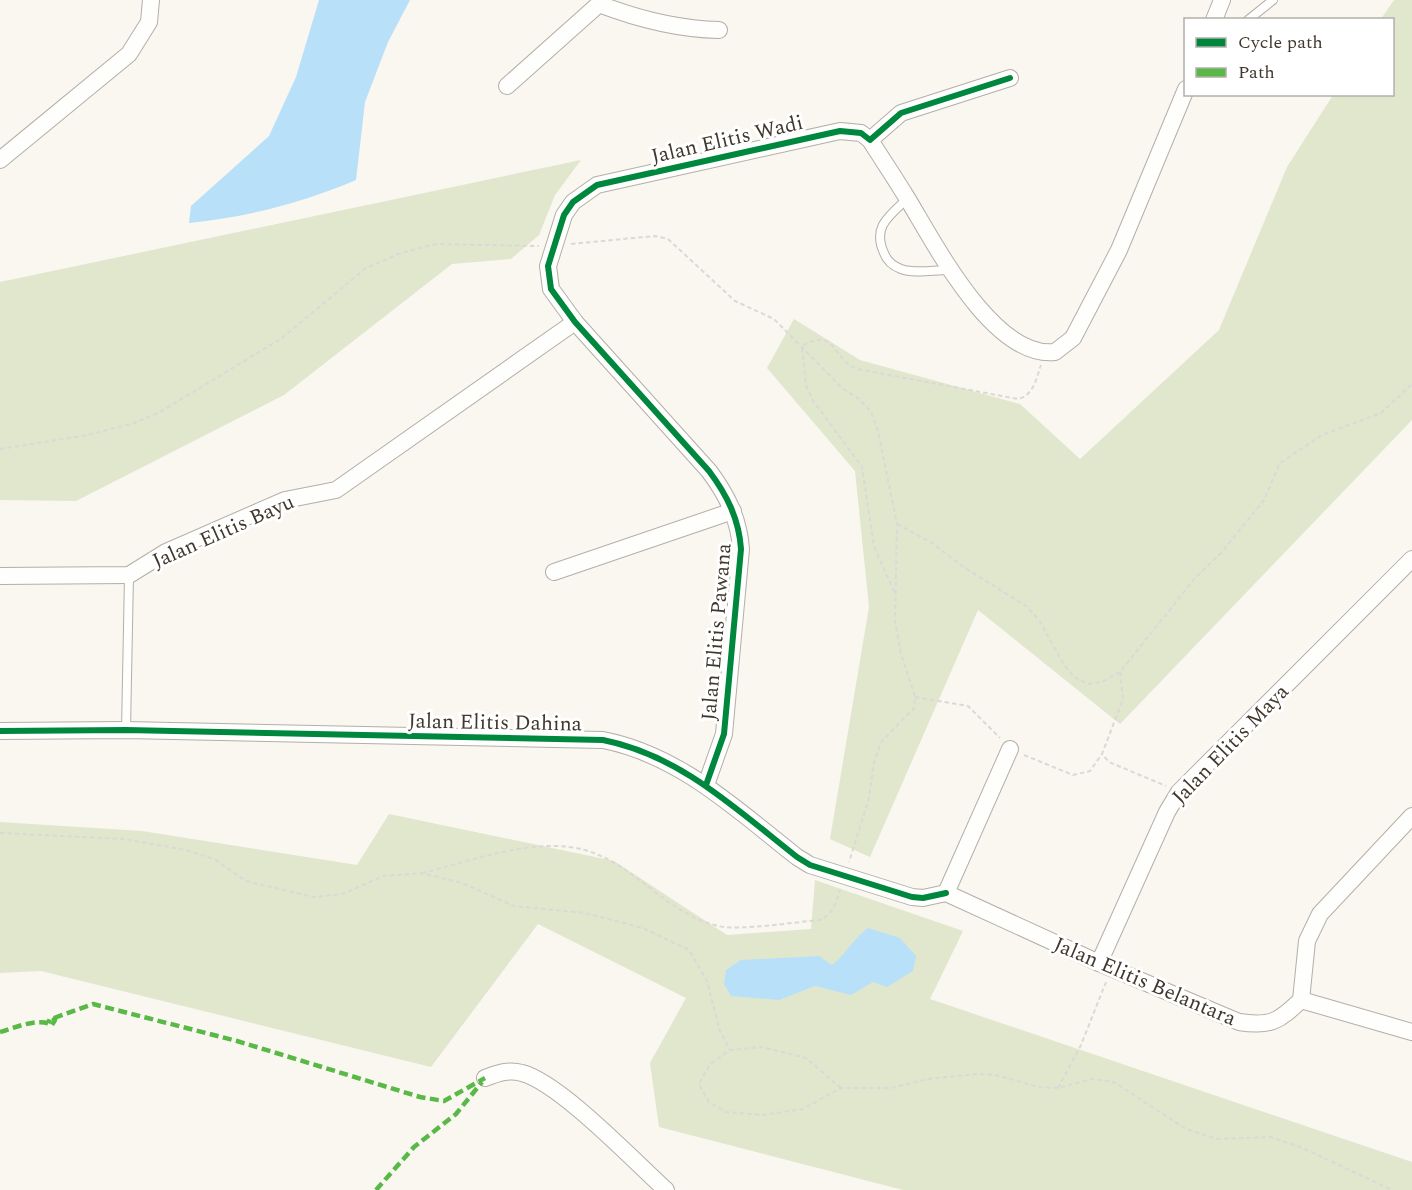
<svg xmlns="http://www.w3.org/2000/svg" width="1412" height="1190" font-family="Spectral,serif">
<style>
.green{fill:#e0e7cd}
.water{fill:#b8e0f9}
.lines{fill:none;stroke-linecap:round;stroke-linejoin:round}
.lane-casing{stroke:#b4afa7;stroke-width:10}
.street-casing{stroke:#b4afa7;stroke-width:18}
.path{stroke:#dbd9d7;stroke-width:2;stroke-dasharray:4.5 3;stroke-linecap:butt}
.lane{stroke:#fefefd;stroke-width:8}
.street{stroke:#fefefd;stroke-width:16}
.quiet{stroke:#58b947;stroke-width:4.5;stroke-dasharray:9 4.5;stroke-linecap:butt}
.cycleway-casing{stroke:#fff;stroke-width:10}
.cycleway{stroke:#00873e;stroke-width:6}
.labels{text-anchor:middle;stroke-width:6;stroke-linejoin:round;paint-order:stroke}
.street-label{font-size:21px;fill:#40382c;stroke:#fff}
</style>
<rect width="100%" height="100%" fill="#faf6f0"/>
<!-- green -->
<g class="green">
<path d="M1394 0H1412V420L1120 724 978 610 870 857 830 839 869 607 855 471 767 368 794 319 860 360 1020 404 1080 459 1219 330 1287 167 1333 95 1392 94V20L1381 19Z"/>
<path d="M581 160 555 195 539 235 511 259 452 264 284 395 76 501 0 500V282Z"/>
<path d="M389 814 614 861 727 935 811 929 815 880 963 931 930 999 1412 1162V1190H903L659 1127 650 1063 686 998 538 924 431 1067 41 971 0 973V822L142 831 357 865Z"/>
</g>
<!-- water -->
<g class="water">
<path d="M319 0H410L388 42 365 102 356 180C302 203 247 217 189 223L191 206 269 136 296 77Z"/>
<path d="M868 928 900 938 916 956 913 971 887 987 873 982 851 995 815 986 779 1000 731 996 724 984 726 970 741 960 819 956 832 965C846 954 853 939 868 928Z"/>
</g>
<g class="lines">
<!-- lane casing -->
<g class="lane-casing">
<g id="lane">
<path d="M1248 20 1273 0"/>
<path d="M907 199C889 216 872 227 884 253 887 261 893 266 901 269 915 274 933 270 948 270"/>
<path d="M126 730 129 575"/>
</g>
</g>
<!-- street casing -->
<g class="street-casing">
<g id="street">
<path d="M599 4C638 19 677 29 719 30"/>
<path d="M1214 20 1222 0"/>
<path d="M507 86 599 4"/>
<path d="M870 140C882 159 895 178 907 198 934 242 993 359 1055 352L1073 338 1119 250 1186 89"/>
<path d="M0 160 129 54 149 22 151 0"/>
<path d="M554 572 733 511"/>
<path d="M0 576 129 575 166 552 285 500 336 490 575 322"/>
<path d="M0 731 126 730 603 740C680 755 737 810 797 857L810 865 912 897 923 898 946 893"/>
<path d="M706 785 724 734 741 549C739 519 727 495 709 471L575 322 551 289 548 266 564 215 573 202 597 185 840 131 861 133 870 140 901 113 1010 78"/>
<path d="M946 893 1099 963 1239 1022C1271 1027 1279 1021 1301 1000L1412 1032"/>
<path d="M946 893 1010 749"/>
<path d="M1099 963 1167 812 1179 792 1412 559"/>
<path d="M1301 1000 1307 941 1320 914 1412 816"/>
<path d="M485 1078C498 1073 509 1069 522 1073 560 1083 634 1161 666 1190"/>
</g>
</g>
<!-- path -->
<g class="path">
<path d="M571 244 655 236 668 239 735 301 774 319 842 388 859 399 871 412 878 431 897 524 895 621 901 654 915 697 914 708 881 742 874 763 869 798 849 862"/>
<path d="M0 449 88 435 134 423 160 412 282 338 366 268 401 253 436 244 539 246"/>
<path d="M897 524 932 543 962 566 1026 606 1039 620 1064 665 1074 677 1088 684 1102 682 1120 672 1195 578 1222 552 1264 500 1280 463 1322 435 1381 413 1412 384"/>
<path d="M894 592 874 546 862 467 812 399 806 385 802 346C837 326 831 359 857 369L1018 399C1034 395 1036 379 1041 365"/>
<path d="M1120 672 1123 699 1102 754 1109 762 1166 786"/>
<path d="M915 697 968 706 1000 738"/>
<path d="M1024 755 1073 775 1090 771 1102 754"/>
<path d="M0 833 124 839 186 850 214 859 246 881 314 897 343 894 383 876 422 873 462 883 514 906 585 913 643 928 689 950 707 981 720 1031 730 1050"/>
<path d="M422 873C472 861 538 835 588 851 636 866 669 915 718 926 738 931 796 922 819 920 833 915 836 903 840 890"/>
<path d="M841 1088 806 1058 762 1047 730 1050 710 1064 699 1084 709 1102 726 1112 763 1115 803 1109 841 1088H891L928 1079 978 1074 996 1075 1038 1087 1058 1088 1092 1079 1114 1082 1186 1129 1217 1139 1271 1137 1305 1149 1392 1190"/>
<path d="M1058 1088 1081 1045 1106 982"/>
</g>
<!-- lane -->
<use href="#lane" class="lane"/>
<!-- street -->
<use href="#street" class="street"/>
<!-- quiet -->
<g class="quiet">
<path d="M54 1018 93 1004 237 1041 420 1097 444 1101 485 1078"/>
<path d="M0 1032C14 1028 39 1017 52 1025L55 1020 51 1017 48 1023"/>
<path d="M376 1190 414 1147 456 1114 482 1082"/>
</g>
<!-- cycleway casing -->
<g class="cycleway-casing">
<g id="cycleway">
<path d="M0 731 126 730 603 740C680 755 737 810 797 857L810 865 912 897 923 898 946 893"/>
<path d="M706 785 724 734 741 549C739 519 727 495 709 471L575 322 551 289 548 266 564 215 573 202 597 185 840 131 861 133 870 140 901 113 1010 78"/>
</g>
</g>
<!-- cycleway -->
<use href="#cycleway" class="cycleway"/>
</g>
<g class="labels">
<!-- street labels -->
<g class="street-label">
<text transform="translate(727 139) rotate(-13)" y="7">Jalan Elitis Wadi</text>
<text transform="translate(223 531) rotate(-24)" y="7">Jalan Elitis Bayu</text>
<text transform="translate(716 632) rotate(-85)" y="7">Jalan Elitis Pawana</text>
<text transform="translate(495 722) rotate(1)" y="7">Jalan Elitis Dahina</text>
<text transform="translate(1230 744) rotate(-46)" y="7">Jalan Elitis Maya</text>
<text transform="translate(1145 981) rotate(23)" y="7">Jalan Elitis Belantara</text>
</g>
</g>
<!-- legend -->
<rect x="1184" y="18" width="210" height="78" fill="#ffffff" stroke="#b3afab" stroke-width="1.5"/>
<rect x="1196" y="38" width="30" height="9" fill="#00873e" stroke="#b3afab" stroke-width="1.5"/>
<text x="1238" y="48" font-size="18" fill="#40382c">Cycle path</text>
<rect x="1196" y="68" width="30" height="9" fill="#58b947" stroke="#b3afab" stroke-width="1.5"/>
<text x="1238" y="78" font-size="18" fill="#40382c">Path</text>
</svg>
